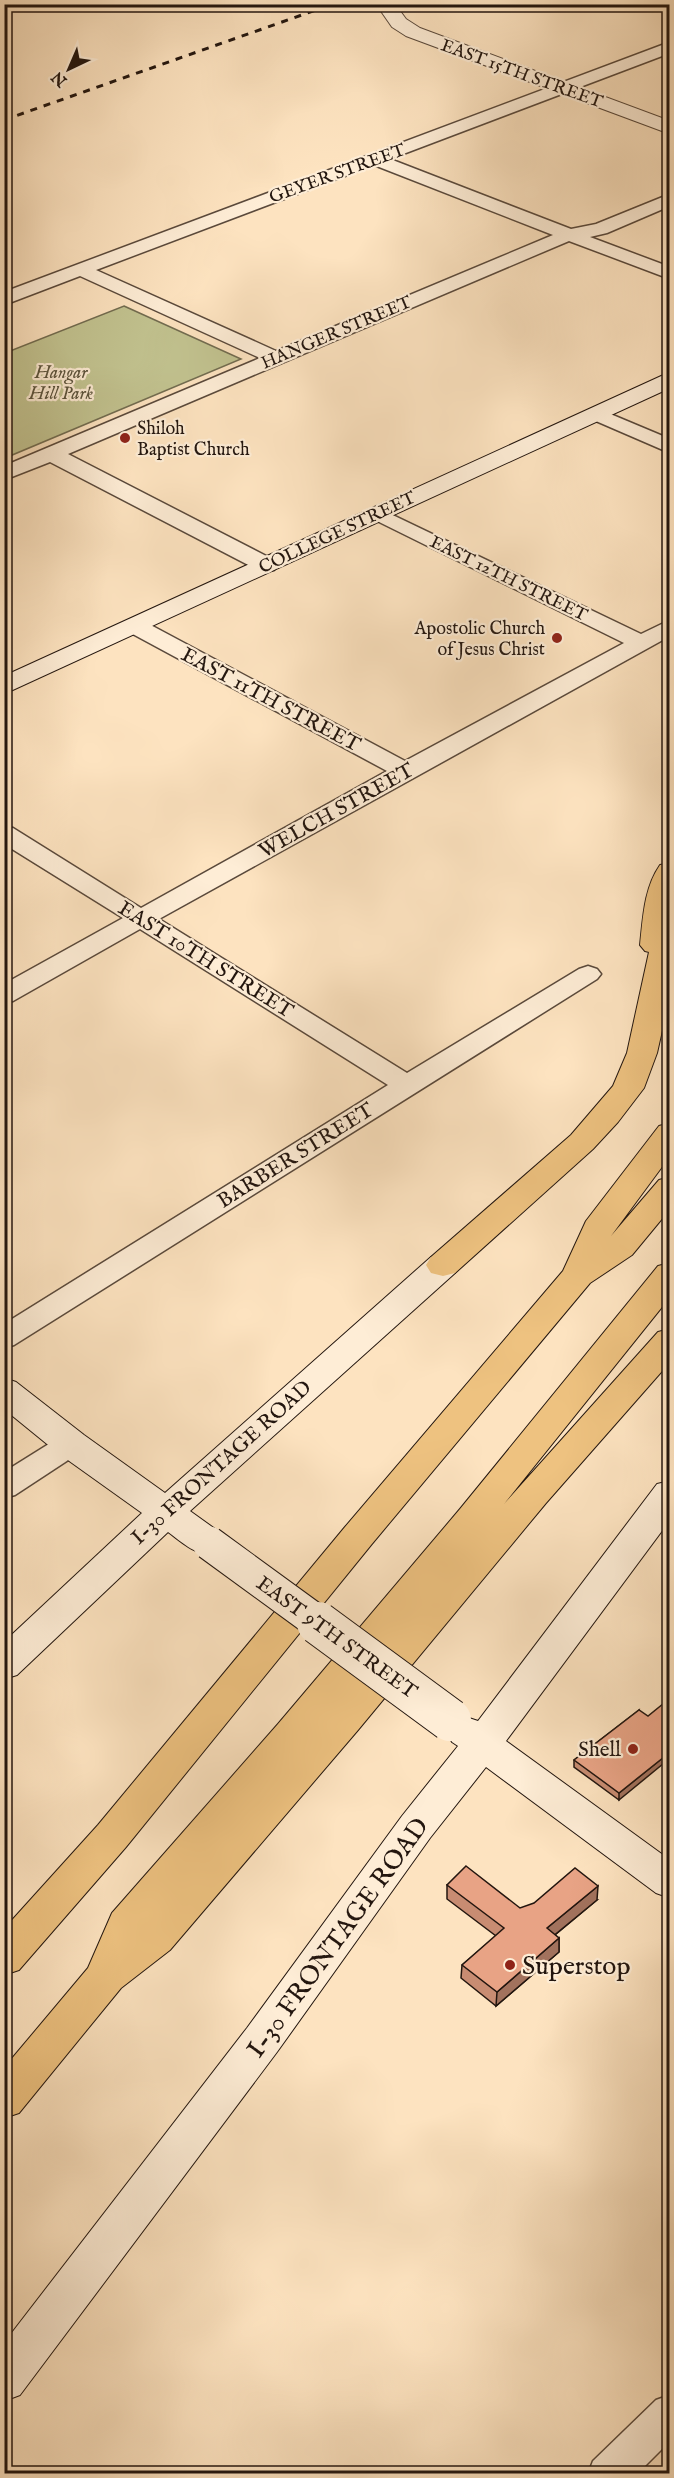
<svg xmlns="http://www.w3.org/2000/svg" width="674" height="2478" font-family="'IM FELL English',serif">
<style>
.green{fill:#c2c390;stroke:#726c50;stroke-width:1.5}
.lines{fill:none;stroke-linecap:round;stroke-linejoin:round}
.minor-casing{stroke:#5a493b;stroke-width:3}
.tertiary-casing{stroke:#5a493b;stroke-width:2}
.secondary-casing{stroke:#23160f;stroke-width:2}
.motorway-casing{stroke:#23160f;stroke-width:2}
.minor{fill:#feedd6;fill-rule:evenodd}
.tertiary{fill:#feedd6;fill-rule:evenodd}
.secondary{fill:#feedd6;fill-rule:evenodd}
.motorway{fill:#eec280;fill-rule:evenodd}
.rail{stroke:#23160f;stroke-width:3;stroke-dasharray:7 7;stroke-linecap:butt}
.secondary-bridge-far1-casing{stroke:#23160f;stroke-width:35;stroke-linecap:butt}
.secondary-bridge-casing{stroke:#23160f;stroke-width:44;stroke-linecap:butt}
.secondary-bridge-far1{stroke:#feedd6;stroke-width:33}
.secondary-bridge{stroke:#feedd6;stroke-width:42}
.wall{fill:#c88c72;stroke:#23160f;stroke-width:1.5}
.shaded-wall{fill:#a2725d;stroke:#23160f;stroke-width:1.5}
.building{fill:#e8a385;stroke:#23160f;stroke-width:1.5}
.poi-dot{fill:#8f2418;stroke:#feedd6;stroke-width:2}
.labels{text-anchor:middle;stroke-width:4.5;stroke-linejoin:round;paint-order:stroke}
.far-street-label{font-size:18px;fill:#23160f;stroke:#feedd6}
.far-park-label{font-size:18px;font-style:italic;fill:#5b533c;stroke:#feedd6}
.far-poi-label{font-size:18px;fill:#23160f;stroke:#feedd6;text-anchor:start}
.street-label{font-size:21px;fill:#23160f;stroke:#feedd6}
.poi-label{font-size:21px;fill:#23160f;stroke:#feedd6;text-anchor:end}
.near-street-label{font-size:26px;fill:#23160f;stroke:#feedd6}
.near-poi-label{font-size:26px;fill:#23160f;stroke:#feedd6;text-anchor:start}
</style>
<rect width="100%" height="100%" fill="#fde3c0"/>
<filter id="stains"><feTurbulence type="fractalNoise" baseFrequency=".00333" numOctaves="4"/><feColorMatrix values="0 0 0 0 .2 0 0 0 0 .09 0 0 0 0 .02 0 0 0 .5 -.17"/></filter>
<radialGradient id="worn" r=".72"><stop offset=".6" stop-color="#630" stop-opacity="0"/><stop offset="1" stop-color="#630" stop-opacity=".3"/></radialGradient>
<!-- green -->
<path class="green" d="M124 306 241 359 5 458V353Z"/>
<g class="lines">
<!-- minor casing -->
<g class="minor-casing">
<g id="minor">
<path d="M670 42V53L390 159 571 229 596 224 670 194V206L607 233 590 237 670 267V279L569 241 68 454 274 560 277 565 274 570 266 571 258 570 50 462 4 480V466L260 358 80 276 4 305V292ZM374 165 553 235 276 351 96 270Z"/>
<path d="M596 408 670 439V453L589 418 586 414 589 410Z"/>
<path d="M378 508 641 634 670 620V636L159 919 407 1073 579 969 588 966 597 969 601 974 597 979 14 1345 4 1348V1324L388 1085 140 929 13 1001 4 1003V984L123 918 4 844V826L13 828 141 908 387 771 129 632 126 627 129 622 137 620 145 622 405 761 624 643 371 518 367 514 371 510Z"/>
<path d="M71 1433 82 1437 86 1444 82 1451 15 1495 4 1498V1472L60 1437Z"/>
<path d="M670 2395V2441L637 2474H588L593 2461 656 2400Z"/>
</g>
</g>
<!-- tertiary casing -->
<g class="tertiary-casing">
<path id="tertiary" d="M376 4H395L406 19 420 28 670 121V134L406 36 392 27Z"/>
</g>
<!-- secondary casing -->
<g class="secondary-casing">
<g id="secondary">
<path d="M670 372V388L4 694V676Z"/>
<path d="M443 1254 455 1257 460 1265 455 1273 190 1511 222 1534 227 1543 222 1552C198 1559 186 1545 168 1532L17 1675 4 1679V1642L142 1513 58 1453 4 1409V1378L16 1382 84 1435 165 1493 431 1257Z"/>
<path d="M670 1481V1520L506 1741 670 1860V1898L656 1893 486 1767 430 1838 277 2052 20 2395 4 2401V2343L247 2028 402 1816 458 1746 452 1742 447 1732 452 1722 466 1717 478 1721 657 1484Z"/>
</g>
</g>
<!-- motorway casing -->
<g class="motorway-casing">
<g id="motorway">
<path d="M670 863V995L657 1053 644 1088 618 1122 593 1149 455 1273 443 1276 431 1273 426 1265 431 1257 571 1135 613 1086 627 1053 649 952 645 951 640 945C643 918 644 888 660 865Z"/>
<path d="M670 1123V1156L611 1236 659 1180 670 1177V1209L632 1255 590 1283 371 1545 126 1847 19 1970 4 1975V1929L98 1825 345 1527 563 1271 586 1221 659 1126Z"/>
<path d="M670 1263V1297L504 1504 658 1332 670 1329V1362L546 1503 358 1730 170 1950 121 1988 19 2113 4 2118V2068L88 1968 112 1913 278 1724 460 1509 658 1266Z"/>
</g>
</g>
<!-- minor -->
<use href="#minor" class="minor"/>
<!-- tertiary -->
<use href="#tertiary" class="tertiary"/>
<!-- secondary -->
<use href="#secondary" class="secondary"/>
<!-- motorway -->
<use href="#motorway" class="motorway"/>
<!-- rail -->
<path class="rail" d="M4 120 333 4"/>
<!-- secondary-bridge-far1 casing -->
<g class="secondary-bridge-far1-casing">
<path id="secondary-bridge-far1" d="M209 1543 320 1624"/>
</g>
<!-- secondary-bridge casing -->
<g class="secondary-bridge-casing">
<path id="secondary-bridge" d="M318 1623 450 1720"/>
</g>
<!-- secondary-bridge-far1 -->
<use href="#secondary-bridge-far1" class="secondary-bridge-far1"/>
<!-- secondary-bridge -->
<use href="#secondary-bridge" class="secondary-bridge"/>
</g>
<!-- wall -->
<g class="wall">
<path d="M639 1710 619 1800 574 1767V1760Z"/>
<path d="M447 1885 520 1908 597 1900 555 1935 559 1938V1952L496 2006 461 1978 462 1965 496 1936 447 1899Z"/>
</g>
<!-- shaded-wall -->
<g class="shaded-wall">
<path d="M669 1753V1759L619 1800V1793Z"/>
<path d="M598 1886 597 1900 546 1942 547 1928Z"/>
<path d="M559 1938V1952L496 2006 497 1992Z"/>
</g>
<!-- building -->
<g class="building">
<path d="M669 1699V1753L619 1793 574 1760 639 1710 648 1716Z"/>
<path d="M466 1866 520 1908 534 1903 575 1868 598 1886 547 1928 559 1938 497 1992 462 1965 504 1928 447 1885Z"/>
</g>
<!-- markers -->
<g class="poi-dot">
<circle cx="125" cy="438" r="6"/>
<circle cx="557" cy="638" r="6"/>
<circle cx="633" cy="1749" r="6"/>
<circle cx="510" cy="1965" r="6"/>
</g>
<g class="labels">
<!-- far-street labels -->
<g class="far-street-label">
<text transform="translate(522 73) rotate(20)" y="6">EAST 15TH STREET</text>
<text transform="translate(337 173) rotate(-20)" y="6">GEYER STREET</text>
<text transform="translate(336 332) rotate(-23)" y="6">HANGER STREET</text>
<text transform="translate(337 532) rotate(-25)" y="6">COLLEGE STREET</text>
<text transform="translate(509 578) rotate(26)" y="6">EAST 12TH STREET</text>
</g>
<!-- far-park labels -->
<g class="far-park-label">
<text x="61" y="378">Hangar<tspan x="61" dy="21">Hill Park</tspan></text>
</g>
<!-- far-poi labels -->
<g class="far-poi-label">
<text x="137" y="434">Shiloh<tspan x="137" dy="21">Baptist Church</tspan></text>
<text x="545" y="634" text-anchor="end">Apostolic Church<tspan x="545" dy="21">of Jesus Christ</tspan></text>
</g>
<!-- street labels -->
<g class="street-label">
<text transform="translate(271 699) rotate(28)" y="7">EAST 11TH STREET</text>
<text transform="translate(336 810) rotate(-29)" y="7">WELCH STREET</text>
<text transform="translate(206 959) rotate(32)" y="7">EAST 10TH STREET</text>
<text transform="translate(295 1155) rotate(-32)" y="7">BARBER STREET</text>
<text transform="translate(221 1462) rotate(-42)" y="7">I-30 FRONTAGE ROAD</text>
<text transform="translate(337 1637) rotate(36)" y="7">EAST 9TH STREET</text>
</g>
<!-- poi labels -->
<g class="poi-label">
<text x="621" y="1756">Shell</text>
</g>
<!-- near-street labels -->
<g class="near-street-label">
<text transform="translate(337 1937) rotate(-54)" y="9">I-30 FRONTAGE ROAD</text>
</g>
<!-- near-poi labels -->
<g class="near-poi-label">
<text x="522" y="1974">Superstop</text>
</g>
</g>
<!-- margin -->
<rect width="674" height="2478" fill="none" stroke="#fde3c0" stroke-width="24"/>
<rect x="6" y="6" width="662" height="2466" fill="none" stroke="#23160f" stroke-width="3"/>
<rect x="12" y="12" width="650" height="2454" fill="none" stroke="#23160f" stroke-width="1.5"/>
<!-- north arrow -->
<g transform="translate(69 69) rotate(224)" stroke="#feedd6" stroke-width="4.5" paint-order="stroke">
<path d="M0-4.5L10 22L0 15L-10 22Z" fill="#23160f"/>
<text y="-9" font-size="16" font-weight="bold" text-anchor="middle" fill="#23160f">N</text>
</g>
<rect width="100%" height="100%" filter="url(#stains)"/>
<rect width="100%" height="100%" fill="url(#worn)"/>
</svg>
